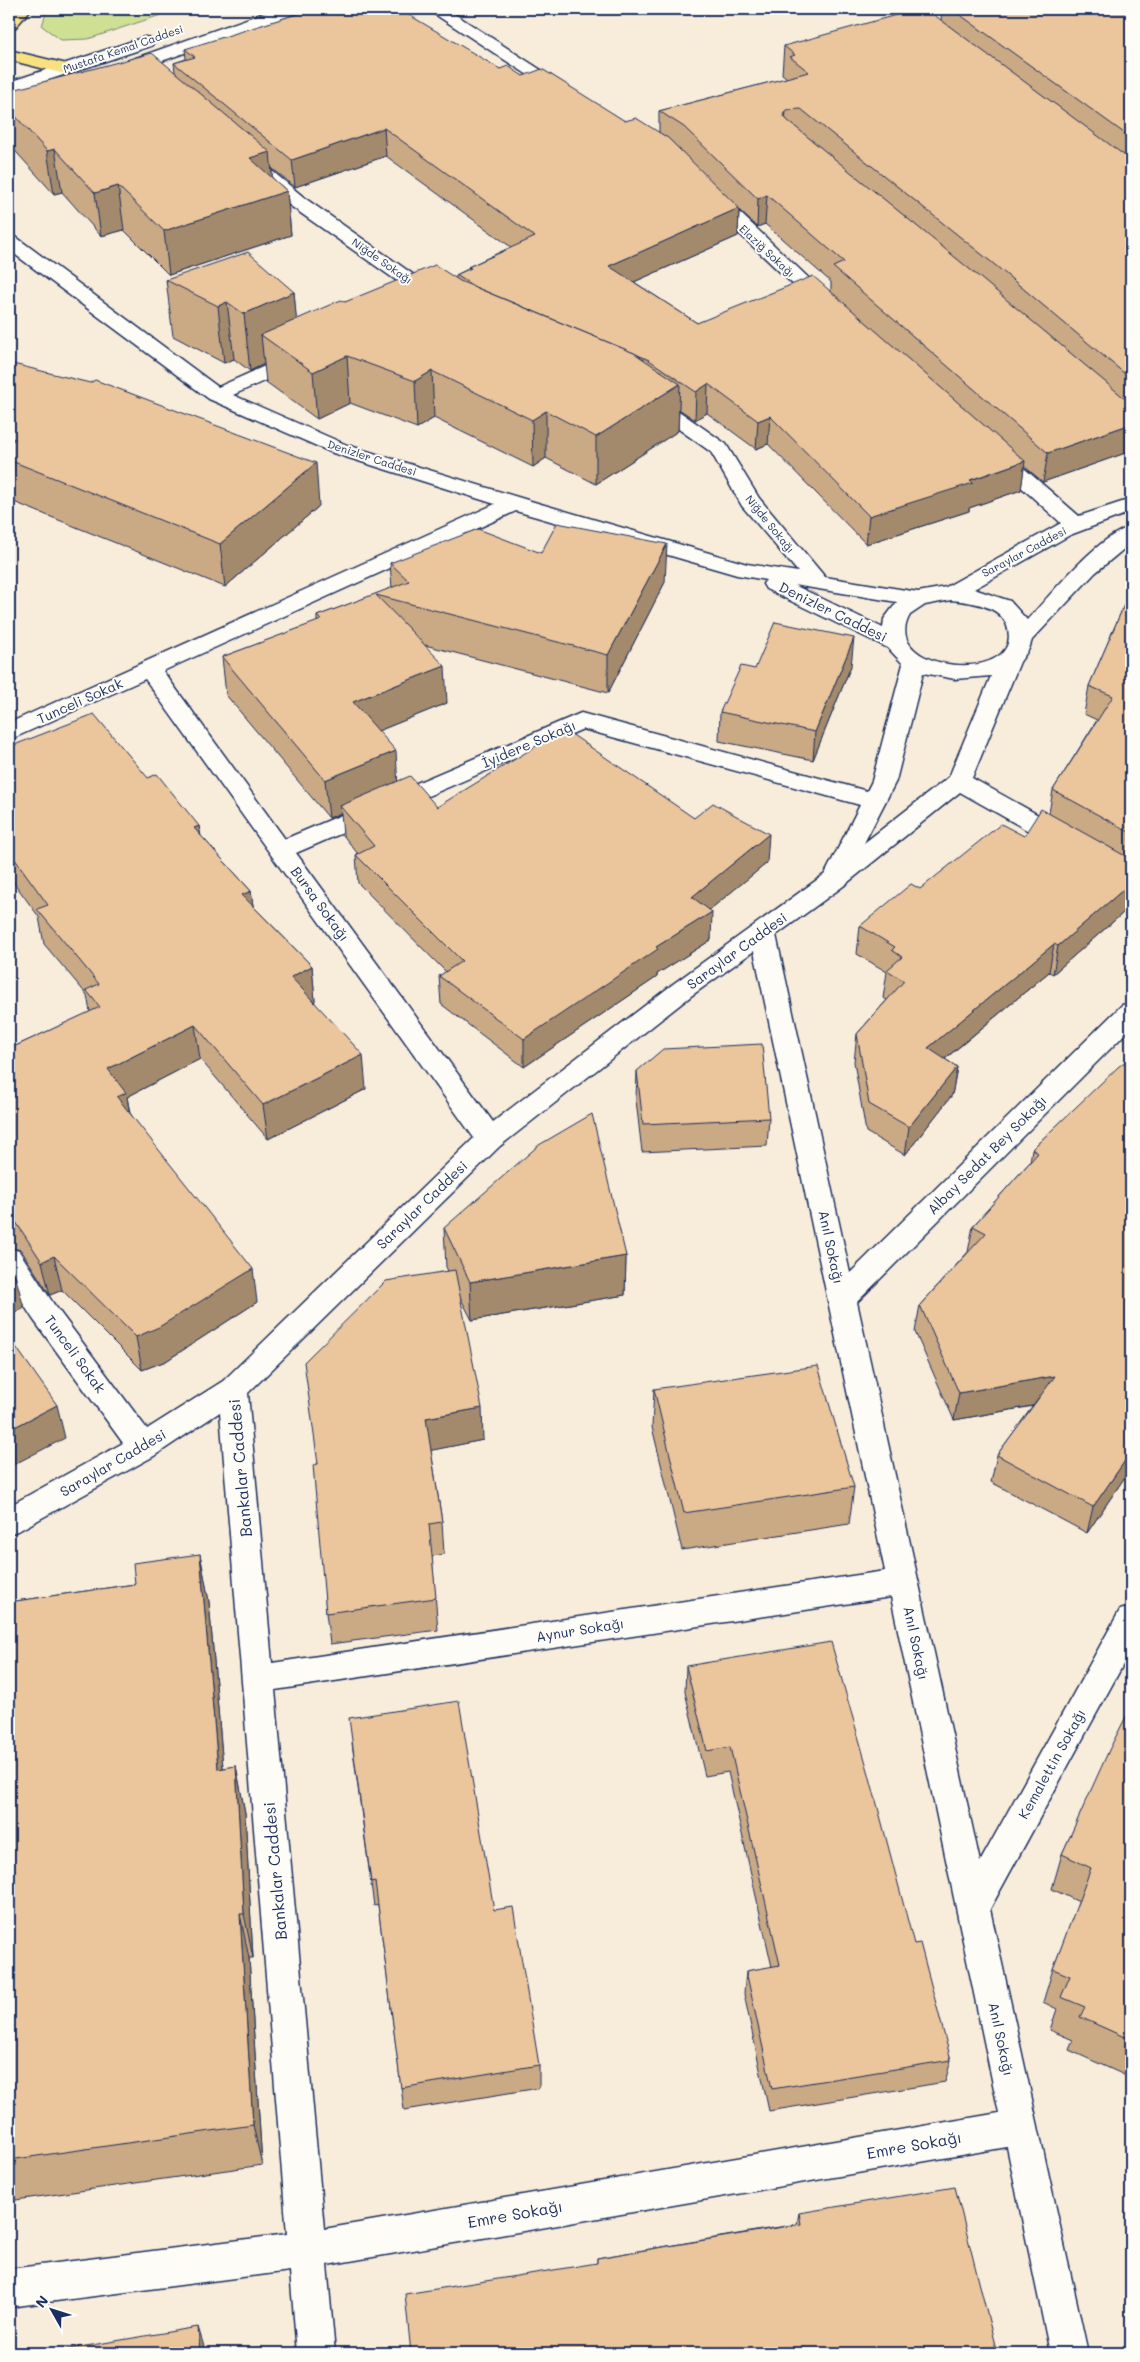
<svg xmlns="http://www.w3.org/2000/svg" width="1140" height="2362" font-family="Mali,sans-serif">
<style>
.green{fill:#cfe094;stroke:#758879}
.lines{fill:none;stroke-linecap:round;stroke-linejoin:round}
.minor-casing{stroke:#1b2f5e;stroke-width:3}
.major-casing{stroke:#1b2f5e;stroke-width:3}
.minor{fill:#fdfcf7;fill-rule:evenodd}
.major{fill:#fae180;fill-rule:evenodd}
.wall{fill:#caa985;stroke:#1b2f5e;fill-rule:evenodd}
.shaded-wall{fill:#a48a6c;stroke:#1b2f5e}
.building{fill:#ebc59b;stroke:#1b2f5e}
.labels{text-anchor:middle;stroke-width:4;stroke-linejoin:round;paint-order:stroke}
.far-street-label{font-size:11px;fill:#1b2f5e;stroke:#fdfcf7}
.street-label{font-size:14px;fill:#1b2f5e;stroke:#fdfcf7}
.near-street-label{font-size:16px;fill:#1b2f5e;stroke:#fdfcf7}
</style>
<rect width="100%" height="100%" fill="#f8ecdb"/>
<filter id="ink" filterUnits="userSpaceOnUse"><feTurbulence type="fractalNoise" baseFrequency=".02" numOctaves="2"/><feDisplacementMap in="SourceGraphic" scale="10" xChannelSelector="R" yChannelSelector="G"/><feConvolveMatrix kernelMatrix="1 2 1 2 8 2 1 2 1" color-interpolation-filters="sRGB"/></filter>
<g filter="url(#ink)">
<!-- green -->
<path class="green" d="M47 9H179L88 39 61 40 42 26Z"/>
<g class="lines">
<!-- minor casing -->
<g class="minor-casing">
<g id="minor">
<path d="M275 9H300L297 13 128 73H116L113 69 116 65Z"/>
<path d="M427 9H447L575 92 572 96H560Z"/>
<path d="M890 9H909L942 35 939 39H927Z"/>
<path d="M145 37 151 38 154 42 151 46 9 93V82Z"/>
<path d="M259 164 266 166 306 199 441 294 444 298 441 302H427L292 207 252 174 250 170 252 166Z"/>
<path d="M713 192 720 194 834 302 837 306 834 310H820L706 202 704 198 706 194Z"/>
<path d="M9 235 16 237 218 387 292 354 299 352 306 354 309 358 306 362 233 395 347 445 534 502 747 564 798 572 742 506 711 452 642 403 639 399 642 395 649 393 656 395 726 444 759 498 825 577 918 592 946 587 1061 523 988 457 984 453 988 449 995 447 1002 449 1079 516 1131 499V512L1070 535 974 589 1010 601 1027 620C1051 595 1099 534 1131 527V543L1095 573 1032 640 1029 649 1020 662 972 778 1131 867V886L1122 884 960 792 842 887 776 935 850 1273 1122 1005 1131 1003V1028L857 1302 980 1862 1120 1610 1131 1607V1650L990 1909 1088 2353H1050L1007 2147 327 2265 335 2353H297L290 2271 9 2307V2269L287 2234 220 1412 154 1456 20 1530 9 1534V1506L123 1443 33 1319 9 1282V1248L19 1251 53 1303 147 1429 223 1381 474 1138 145 679 9 740V723L495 504 333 453 209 399 9 250ZM516 511 737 575 766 580 763 584 766 589 888 648 903 664 872 781 867 791 581 713 285 839 163 671ZM794 585 897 602 884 619 883 628ZM951 600C970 602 1000 605 1007 626 1027 687 877 672 910 615L925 605ZM923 673 955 679 991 676 949 777 864 843 896 781ZM583 729 860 805 825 874 673 984 493 1122 296 853ZM754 951 885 1571 272 1663 248 1393 500 1146 691 996ZM891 1597 999 2113 324 2229 275 1690Z"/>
</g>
</g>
<!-- major casing -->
<g class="major-casing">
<g id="major">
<path d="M13 9H31L15 28 9 29V14Z"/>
<path d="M9 50 71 65 74 69 71 73 65 74 9 60Z"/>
</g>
</g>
<!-- minor -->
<use href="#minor" class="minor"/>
<!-- major -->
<use href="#major" class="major"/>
</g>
<!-- wall -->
<g class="wall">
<path d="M942 9H1131V451L1043 482 1024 466 1021 490 969 508V511L866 544 768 444 756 449 707 413 695 420 679 409 678 431 596 484 546 458 533 467 434 418 417 428 350 403 317 419 266 382 264 364 250 371 234 359 224 363 173 336 166 280 294 292 296 320 345 302 456 279V275L468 269V267L511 247 386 156 295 187 272 168V178L287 191 291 235 169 275 124 230 101 236 62 192 54 194 9 144V91L175 72 174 63 186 59 185 49 500 69 523 76 625 121 659 133V111L787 78 782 74 784 46 941 20ZM739 210 757 227 765 224 831 282V291L697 323 634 282 738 236Z"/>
<path d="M9 363 319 506 225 587 9 500Z"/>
<path d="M541 553 665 582 608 693 425 645 447 703 378 731 397 782 437 807 694 818 767 863 709 910 711 940 657 974V977L524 1067 441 1004 439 976 446 972 358 883 356 855 358 854 343 835 341 813 329 818 226 695 222 657 317 622V616L392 588 390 563Z"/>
<path d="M1131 589V906L1053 974 1049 972 945 1059 957 1067 952 1095 905 1155 866 1132 854 1062 857 1034 887 1000 883 998 887 972 857 954 860 926 920 889 1024 836 1049 813 1053 790 1097 720 1084 714 1089 686Z"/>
<path d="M851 666 813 760 719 741 720 712 755 669Z"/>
<path d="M9 747 148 778 199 826 201 836 251 891 253 906 312 966 315 1001H314L366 1089 268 1139 200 1059 127 1097 130 1113 257 1302 166 1361 142 1370 62 1290 50 1295 21 1250 9 1247V1049L90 1012 87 995 44 944 39 917 9 876Z"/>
<path d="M1131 1046V1468L1087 1533 991 1482 997 1455 1033 1406 954 1420 915 1332 920 1305 968 1252 973 1226 1030 1162 1032 1149 1126 1061 1129 1048Z"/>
<path d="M637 1071 769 1118 767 1146 642 1152 636 1100Z"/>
<path d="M444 1228 626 1256 625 1295 472 1320 460 1297 483 1440 431 1450 442 1522 444 1554 432 1556 438 1630 330 1644 326 1613 317 1464 448 1271 446 1267Z"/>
<path d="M654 1389 854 1487 849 1524 682 1550 652 1427Z"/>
<path d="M200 1554 209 1602 223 1768 236 1766 245 1813 253 1958H249L262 2165 9 2201V1602L135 1584Z"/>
<path d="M686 1666 914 1944 951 2060 945 2082 769 2111 744 1994 746 1971 772 1967 728 1772 705 1776 685 1692Z"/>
<path d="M1131 1707V2078L1069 2050 1073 2040 1050 2030 1057 2009 1043 2002 1053 1969 1079 1902 1052 1889 1062 1854Z"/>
<path d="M352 1743 494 1910 539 2065V2088L404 2110 378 1905 374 1906Z"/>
<path d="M799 2213 997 2353 597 2263V2258L797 2224Z"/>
</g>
<!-- shaded-wall -->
<g class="shaded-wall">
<path d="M786 110 784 138 783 115Z"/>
<path d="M384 128 386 156 295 187 292 160Z"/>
<path d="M55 149 62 192 54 194 47 151Z"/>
<path d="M270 152 274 195 250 158Z"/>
<path d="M118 186 124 230 101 236 95 193Z"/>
<path d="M287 191 291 235 169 275 164 231Z"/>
<path d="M767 195 765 224 757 227 758 199Z"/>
<path d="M739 208 738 236 609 293V266Z"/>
<path d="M294 292 299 348 261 335 264 364 250 371 244 314Z"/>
<path d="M227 302 234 359 224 363 218 306Z"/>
<path d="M347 356 350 403 317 419 313 372Z"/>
<path d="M432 371 434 418 417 428 415 381Z"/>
<path d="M680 384 678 431 596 484V437Z"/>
<path d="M708 384 707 413 695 420 696 392Z"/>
<path d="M546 411V458L533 467 532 420Z"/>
<path d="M770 416 768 444 756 449 758 421Z"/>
<path d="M1131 424V451L1043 482 1048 453Z"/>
<path d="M1025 461 1021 490 969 508V511L866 544 869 516Z"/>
<path d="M316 463 319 506 225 587 220 544Z"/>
<path d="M667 544 665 582 608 693V655Z"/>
<path d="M854 638 851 666 813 760 815 732Z"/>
<path d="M445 666 447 703 356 740 353 702Z"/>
<path d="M396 751 398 789 340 806 341 813 329 818 325 780Z"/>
<path d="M199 826 204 860 194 828Z"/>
<path d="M769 834 767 863 691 925 692 897Z"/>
<path d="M1131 883V906L1053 974 1058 946Z"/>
<path d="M251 891 256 926 242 895Z"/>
<path d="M712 912 711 940 657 974V977L524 1067V1039L656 947Z"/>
<path d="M1054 944 1049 972 924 1076 928 1048Z"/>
<path d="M312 966 315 1001 295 1011 291 977Z"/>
<path d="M195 1025 200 1059 127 1097 132 1127 123 1131 108 1069Z"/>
<path d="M363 1055 366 1089 268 1139 263 1105Z"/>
<path d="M957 1067 952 1095 905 1155 909 1127Z"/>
<path d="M54 1256 62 1290 50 1295 42 1262Z"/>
<path d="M626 1256 625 1295 472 1320 470 1282Z"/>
<path d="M253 1269 257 1302 166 1361 142 1370 136 1337Z"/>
<path d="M15 1275 24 1308 9 1315V1278Z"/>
<path d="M1055 1376 1048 1403 954 1420 959 1393Z"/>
<path d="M57 1405 65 1438 9 1467V1430Z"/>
<path d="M482 1408 483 1440 428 1451 426 1418Z"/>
<path d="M1131 1452V1468L1087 1533 1093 1507Z"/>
<path d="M200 1554 209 1602 227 1815 218 1769Z"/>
<path d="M236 1766 245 1813 253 1958 244 1914Z"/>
<path d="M240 1914 249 1958 262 2165 253 2125Z"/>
<path d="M198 2327 206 2353H200Z"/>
</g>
<!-- building -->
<g class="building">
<path d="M313 9H399L500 69 508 66 523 76 542 69 625 121 636 118 668 138 739 208 609 266 697 323 813 276 1025 461 970 480 973 483 869 516 770 416 758 421 708 384 696 392 649 360 638 355 634 353 475 287 456 275 471 268 468 267 535 237 384 128 292 160 174 63 195 57 185 49Z"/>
<path d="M918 9H926L1128 158 1131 159V379L995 265 801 109 786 110 783 115 787 120 978 276 1128 401 1131 402V424L1048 453 833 267 844 262 767 195 758 199 684 127 659 111 809 72 790 57 795 55 784 46Z"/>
<path d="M952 9H1131V138Z"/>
<path d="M152 53 270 152 250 158 287 191 164 231 118 186 95 193 55 149 47 151 9 109V91Z"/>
<path d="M248 252 294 292 244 314 227 302 218 306 166 280Z"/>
<path d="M435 265 460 281 634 353 680 384 596 437 546 411 532 420 432 371 415 381 347 356 313 372 261 335 341 300 345 302Z"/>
<path d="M9 363 90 383 95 380 316 463 220 544 9 460V444L15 439 9 438Z"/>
<path d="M557 523 667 544 608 655 376 595 445 666 353 702 396 751 325 780 222 657 321 620 317 616 409 581 390 563 478 529 541 553Z"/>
<path d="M1131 589V833L1053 790 1113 696 1089 686Z"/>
<path d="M775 622 854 638 815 732 720 712 741 666 755 669Z"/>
<path d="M94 714 148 778 157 774 199 826 194 828 251 891 242 895 312 966 291 977 363 1055 263 1105 195 1025 108 1069 126 1093 117 1097 253 1269 159 1327 136 1337 54 1256 42 1262 12 1216 9 1215V1049L100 1007 86 990 99 984 37 909 48 905 9 851V747Z"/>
<path d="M564 729 694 818 713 803 769 834 692 897 712 912 656 947 658 949 524 1039 439 976 462 961 356 855 374 846 340 806 410 776 437 807Z"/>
<path d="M1041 809 1127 857 1131 858V883L1058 946 1054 944 928 1048 957 1067 909 1127 869 1104 857 1034 904 981 887 970 902 957 892 950 895 947 860 926 911 884 920 889 1001 824 1024 836Z"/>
<path d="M762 1044 769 1118 643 1124 637 1071 663 1049Z"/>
<path d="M1131 1057V1452L1093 1507 997 1455 1055 1376 959 1393 920 1305 986 1233 973 1226 1038 1153 1032 1149 1118 1067Z"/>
<path d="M592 1114 626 1256 470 1282 444 1228 539 1145Z"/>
<path d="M9 1264 15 1275 9 1278Z"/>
<path d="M455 1270 482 1408 426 1418 442 1522 429 1524 436 1598 326 1613 313 1465 318 1464 304 1362 386 1281Z"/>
<path d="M9 1337 57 1405 9 1430Z"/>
<path d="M818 1366 854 1487 684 1513 654 1389Z"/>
<path d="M200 1554 218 1769 236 1766 244 1914H240L253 2125 9 2160V1602L135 1584 133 1563Z"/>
<path d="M831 1642 869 1774 914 1944 920 1943 951 2060 772 2089 746 1971 780 1965 730 1747 707 1751 686 1666Z"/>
<path d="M459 1701 494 1910 513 1907 539 2065 401 2088 375 1881 371 1882 349 1718Z"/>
<path d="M1131 1707V2040L1080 2017 1085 2007 1061 1997 1070 1976 1053 1969 1091 1868 1062 1854 1110 1748Z"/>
<path d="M955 2187 997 2353H411L405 2294 597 2263V2258L801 2224 799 2213Z"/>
<path d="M198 2327 200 2353H45Z"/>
</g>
</g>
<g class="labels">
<!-- far-street labels -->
<g class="far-street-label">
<text transform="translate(123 49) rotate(-19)" y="4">Mustafa Kemal Caddesi</text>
<text transform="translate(767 251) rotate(43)" y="4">Elaziğ Sokağı</text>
<text transform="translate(382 261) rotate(35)" y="4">Niğde Sokağı</text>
<text transform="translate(372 458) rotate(18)" y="4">Denizler Caddesi</text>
<text transform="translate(770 524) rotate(51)" y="4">Niğde Sokağı</text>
<text transform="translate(1024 552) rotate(-28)" y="4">Saraylar Caddesi</text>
</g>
<!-- street labels -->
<g class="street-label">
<text transform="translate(833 612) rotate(26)" y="5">Denizler Caddesi</text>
<text transform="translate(80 701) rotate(-24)" y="5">Tunceli Sokak</text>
<text transform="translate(529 744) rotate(-23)" y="5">İyidere Sokağı</text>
<text transform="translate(320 904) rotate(54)" y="5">Bursa Sokağı</text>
<text transform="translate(737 951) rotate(-36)" y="5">Saraylar Caddesi</text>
<text transform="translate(987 1155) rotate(-45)" y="5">Albay Sedat Bey Sokağı</text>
<text transform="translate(422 1205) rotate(-44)" y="5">Saraylar Caddesi</text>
<text transform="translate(831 1247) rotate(78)" y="5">Anıl Sokağı</text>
<text transform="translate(75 1354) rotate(54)" y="5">Tunceli Sokak</text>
<text transform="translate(113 1463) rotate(-30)" y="5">Saraylar Caddesi</text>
<text transform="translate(580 1630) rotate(-9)" y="5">Aynur Sokağı</text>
<text transform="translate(916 1643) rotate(78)" y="5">Anıl Sokağı</text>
<text transform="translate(1052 1764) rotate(-61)" y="5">Kemalettin Sokağı</text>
<text transform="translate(1001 2039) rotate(78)" y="5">Anıl Sokağı</text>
</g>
<!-- near-street labels -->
<g class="near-street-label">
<text transform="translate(240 1468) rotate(-95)" y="6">Bankalar Caddesi</text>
<text transform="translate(275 1871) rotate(-95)" y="6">Bankalar Caddesi</text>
<text transform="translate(914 2145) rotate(-10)" y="6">Emre Sokağı</text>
<text transform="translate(515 2214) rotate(-10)" y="6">Emre Sokağı</text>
</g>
</g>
<!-- margin -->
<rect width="1140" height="2362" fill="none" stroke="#fdfcf7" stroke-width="30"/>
<rect x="15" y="15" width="1110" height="2332" fill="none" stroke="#1b2f5e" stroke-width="2" filter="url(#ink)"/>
<!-- north arrow -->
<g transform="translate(52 2310) rotate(309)" stroke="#fdfcf7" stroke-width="4" paint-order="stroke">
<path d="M0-4L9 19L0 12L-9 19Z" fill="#1b2f5e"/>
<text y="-8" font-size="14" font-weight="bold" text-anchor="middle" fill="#1b2f5e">N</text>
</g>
</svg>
